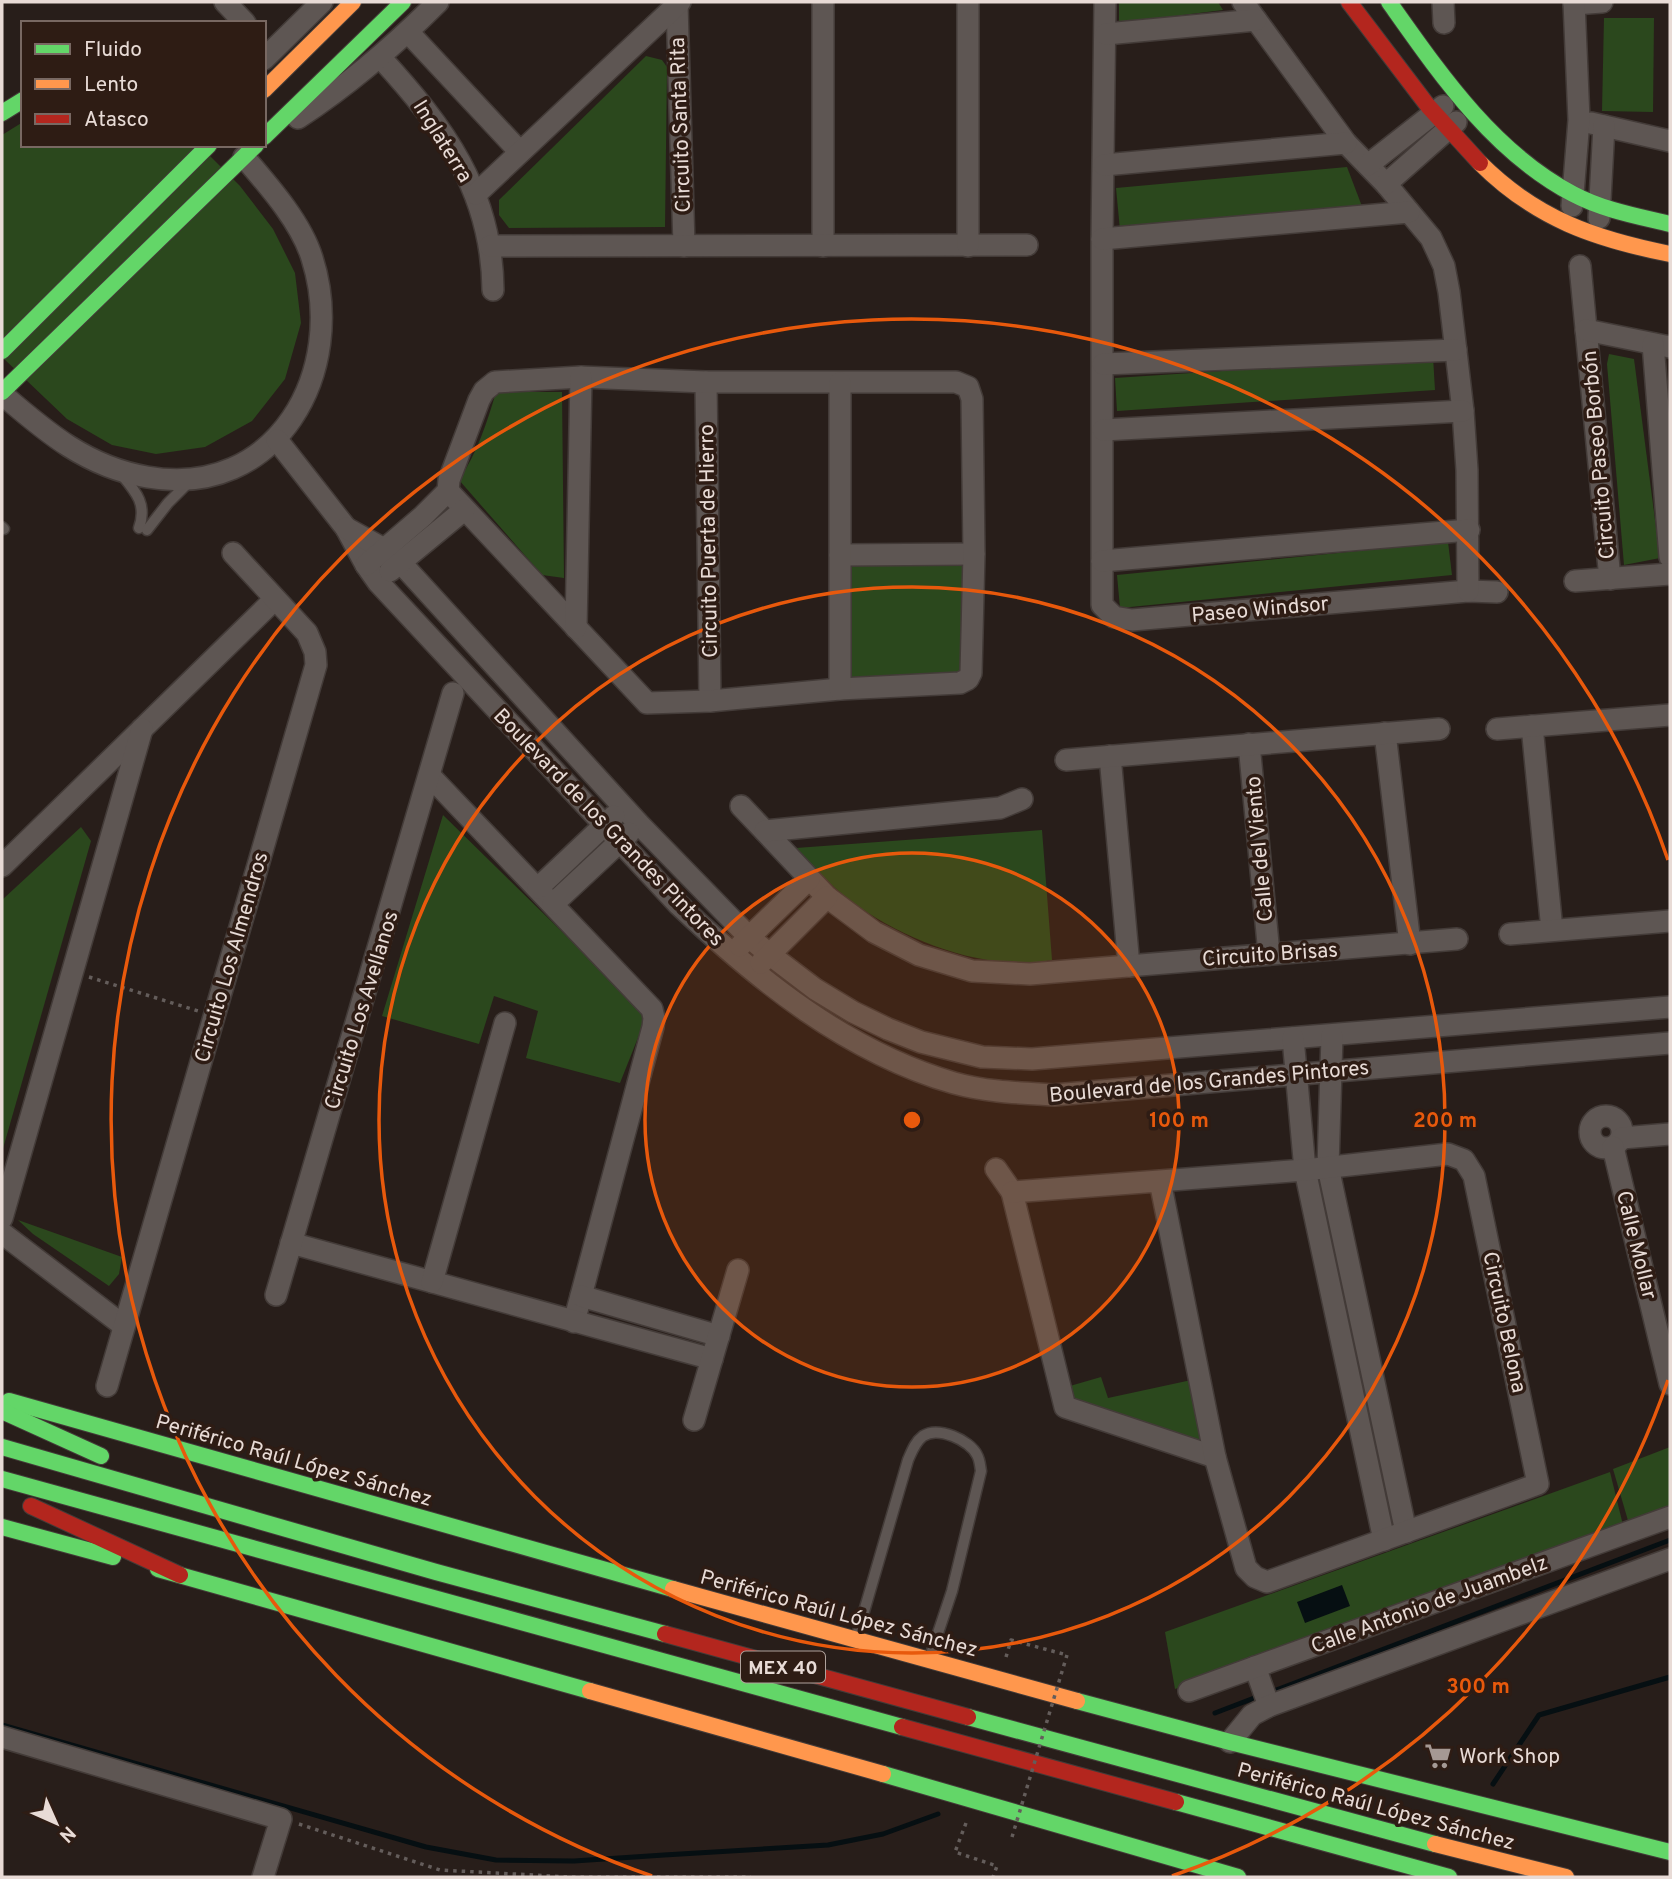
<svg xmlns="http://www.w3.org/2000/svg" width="1672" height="1879" font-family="Overpass,sans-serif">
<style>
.green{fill:#2b481d}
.water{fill:#060f12}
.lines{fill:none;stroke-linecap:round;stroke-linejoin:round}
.stream{stroke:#060f12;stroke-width:5}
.lane-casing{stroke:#433b38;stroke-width:13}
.street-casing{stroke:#433b38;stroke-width:24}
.fast-casing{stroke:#433b38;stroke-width:18}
.slow-casing{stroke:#433b38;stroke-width:18}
.jam-casing{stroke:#433b38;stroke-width:18}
.path{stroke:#645d5b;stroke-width:3.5;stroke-dasharray:3.5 5;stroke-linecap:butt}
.lane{stroke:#5e5653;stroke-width:10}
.street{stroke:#5e5653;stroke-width:21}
.fast{stroke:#63d668;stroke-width:16}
.slow{stroke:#ff974d;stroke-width:16}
.jam{stroke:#b3261e;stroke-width:16}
.path-bridge{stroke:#645d5b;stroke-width:3.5;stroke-dasharray:3.5 5;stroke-linecap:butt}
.ring{fill:none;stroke:#e8590c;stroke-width:3.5}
.labels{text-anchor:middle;stroke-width:7;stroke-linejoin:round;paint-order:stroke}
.shield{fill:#2e1c14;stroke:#b0a29c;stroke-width:2}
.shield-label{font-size:19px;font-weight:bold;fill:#e8dbd6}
.street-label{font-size:21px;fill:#e8dbd6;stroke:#2e1c14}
.poi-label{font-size:21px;fill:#e8dbd6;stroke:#2e1c14;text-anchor:start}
.centre{fill:#e8590c;stroke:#2e1c14;stroke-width:3.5}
.ring-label{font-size:21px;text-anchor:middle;font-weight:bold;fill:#e8590c;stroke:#2e1c14;stroke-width:7;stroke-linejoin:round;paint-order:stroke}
</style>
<rect width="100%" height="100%" fill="#281e1a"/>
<!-- green -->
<g class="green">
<path d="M1119 2H1218L1223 10 1119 23Z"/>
<path d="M1604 18H1654L1653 112 1602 111Z"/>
<path d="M646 56 662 60 667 67 665 227 509 228 499 215V200Z"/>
<path d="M23 122V145H199L240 186 273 229 295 273 301 323 285 379 252 421 205 447 156 454 112 445 67 419 2 357V135Z"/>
<path d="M1347 167 1363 209 1120 230 1116 188Z"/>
<path d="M1609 354 1634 359 1660 558 1624 565 1607 364Z"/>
<path d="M1433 357 1435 390 1117 411 1115 378Z"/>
<path d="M496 392H562L564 578 542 575 459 480C477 453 487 423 496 392Z"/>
<path d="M1448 542 1452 575 1120 608 1117 575Z"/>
<path d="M971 557 965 678 844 683V561Z"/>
<path d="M443 815 647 1015 620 1083 526 1058 538 1011 494 996 479 1044 382 1016Z"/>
<path d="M81 827 91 841 2 1152V900Z"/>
<path d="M1042 830 1052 960C987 972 912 943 859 907 835 891 815 868 796 848Z"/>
<path d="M18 1220 122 1257 119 1274 109 1286 33 1234Z"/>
<path d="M1101 1377 1108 1398 1196 1379 1211 1453 1067 1405 1063 1388Z"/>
<path d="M1670 1447V1509L1629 1524 1613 1469Z"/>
<path d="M1610 1472 1623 1525 1175 1689 1165 1632Z"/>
</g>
<!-- water -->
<path class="water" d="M1342 1585 1350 1606 1305 1623 1297 1602Z"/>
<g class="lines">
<!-- stream -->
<g class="stream">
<path d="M1271 1692 1670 1540"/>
<path d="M1215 1713 1262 1695"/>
<path d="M2 1725 426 1847 496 1860 574 1861 664 1855 828 1845 883 1834 938 1814"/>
<path d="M1493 1784 1539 1715 1670 1677"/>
</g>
<!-- lane casing -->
<g class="lane-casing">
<g id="lane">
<path d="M122 475C137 493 147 505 139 528"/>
<path d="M2 527 4 529"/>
<path d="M147 530 168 503 191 480"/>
<path d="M856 1639 908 1460C912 1451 915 1442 923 1436 938 1426 970 1440 977 1455 980 1460 980 1466 981 1471L952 1591 930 1657"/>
</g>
</g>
<!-- street casing -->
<g class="street-casing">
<g id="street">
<path d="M225 2 245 23"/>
<path d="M823 2V246"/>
<path d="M1105 2 1102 239V605L1114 617 1132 620 1468 591 1497 592"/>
<path d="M1243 2 1346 143 1386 184 1431 238 1444 266 1449 292 1463 411 1467 470 1468 591"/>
<path d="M1443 2 1444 23"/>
<path d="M677 4 684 246"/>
<path d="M1574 4 1602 2"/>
<path d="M408 32 520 152"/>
<path d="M1106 34 1256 20"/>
<path d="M380 57C444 127 492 191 493 290"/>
<path d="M264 59 322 2"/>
<path d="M298 118C350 84 395 45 438 2"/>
<path d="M1591 123 1670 141"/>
<path d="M1104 165 1346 143"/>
<path d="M1368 165 1443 106"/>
<path d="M1386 184 1456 122"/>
<path d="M476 194 680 2"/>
<path d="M1572 206 1579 120 1574 2"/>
<path d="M1599 218 1604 126"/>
<path d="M1102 239 1409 212"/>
<path d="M490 246 1027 245"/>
<path d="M968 246V2"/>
<path d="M1580 266 1610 579"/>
<path d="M1586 330 1670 347"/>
<path d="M1653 344 1670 557"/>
<path d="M1103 364 1456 350"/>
<path d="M706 382 710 701"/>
<path d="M2 394C46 432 87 467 147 477 277 500 348 371 312 258 301 222 268 185 244 157"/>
<path d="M1103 430 1463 411"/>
<path d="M277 440 346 528 366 565 378 582 679 905C758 980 847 1052 954 1083 986 1092 1021 1093 1054 1095L1670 1043"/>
<path d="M346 528 384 549 401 563 639 824 749 937 769 954 815 989 853 1012 888 1029 921 1042 982 1057 1032 1059 1670 1007"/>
<path d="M840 555 974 554"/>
<path d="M1102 561 1469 530"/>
<path d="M366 565 423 516 448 491 449 480 479 400 484 391 495 382 581 377 706 382H956L968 387 972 399 974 554 971 673 968 679 960 683 840 689 710 701 647 703 448 491"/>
<path d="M390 571 464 510"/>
<path d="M1575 581 1670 574"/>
<path d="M576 628 581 377"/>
<path d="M840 689V383"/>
<path d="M1532 726 1552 930"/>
<path d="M1497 729 1670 715"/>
<path d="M1385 733 1410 944"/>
<path d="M1249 744 1269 954"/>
<path d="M1110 756 1129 966"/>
<path d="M1066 760 1439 729"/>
<path d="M430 776 652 1009 654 1018 653 1027 574 1322"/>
<path d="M741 806 827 897 874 932 919 955 972 971 1030 974 1457 939"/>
<path d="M765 831 1000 808 1022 799"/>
<path d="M2 866 275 599"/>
<path d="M538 888 614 816"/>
<path d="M553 904 629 833"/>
<path d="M1510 934 1670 921"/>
<path d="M740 946 809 879"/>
<path d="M761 963 827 897"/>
<path d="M1332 1036 1328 1167 1406 1532"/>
<path d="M1293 1038 1305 1170 1384 1540"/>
<circle cx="1606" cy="1132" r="16"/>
<path d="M1622 1138 1670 1134"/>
<path d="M1613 1147 1670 1384"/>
<path d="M996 1169 1012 1192 1065 1407 1215 1457"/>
<path d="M1012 1192 1305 1170 1448 1154 1464 1160 1474 1176 1538 1484 1267 1582 1255 1577 1246 1568 1215 1457 1160 1181"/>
<path d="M2 1218 142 729"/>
<path d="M2 1233 124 1326"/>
<path d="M291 1243 712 1359"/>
<path d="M432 1282 505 1023"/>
<path d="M276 1295 453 693"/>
<path d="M581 1296 719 1336"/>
<path d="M107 1386 316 665 315 652 307 633 233 553"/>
<path d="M694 1420 738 1270"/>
<path d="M1255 1667 1269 1706"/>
<path d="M1189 1691 1670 1517"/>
<path d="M2 1737 281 1819 263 1877"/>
<path d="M1230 1742 1252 1715 1269 1706 1670 1559"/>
</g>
</g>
<!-- fast casing -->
<g class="fast-casing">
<g id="fast">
<path d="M1389 2C1440 74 1493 152 1573 194 1603 210 1637 216 1670 224"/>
<path d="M2 113 23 100"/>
<path d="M264 137 403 2"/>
<path d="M2 351 209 145"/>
<path d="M2 392 256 145"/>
<path d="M9 1401 673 1589"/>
<path d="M2 1411 101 1456"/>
<path d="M2 1447 436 1572 665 1634"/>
<path d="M2 1479 902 1727"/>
<path d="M2 1527 113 1557"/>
<path d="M158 1569 590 1691"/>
<path d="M1077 1701 1230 1742 1670 1852"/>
<path d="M968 1717 1435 1844"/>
<path d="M883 1774 1238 1877"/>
<path d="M1176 1802 1449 1877"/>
</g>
</g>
<!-- slow casing -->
<g class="slow-casing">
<g id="slow">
<path d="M264 90 353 2"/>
<path d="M1480 163C1536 219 1595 239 1670 254"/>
<path d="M673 1589 1077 1701"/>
<path d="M590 1691 883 1774"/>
<path d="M1435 1844 1566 1877"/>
</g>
</g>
<!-- jam casing -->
<g class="jam-casing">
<g id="jam">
<path d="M1349 2 1428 106 1480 163"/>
<path d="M31 1506 180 1575"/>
<path d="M665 1634 968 1717"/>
<path d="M902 1727 1176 1802"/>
</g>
</g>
<!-- path -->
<g class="path">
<path d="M89 977 198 1011"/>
<path d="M1006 1657 1011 1640 1067 1655"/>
<path d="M966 1823 955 1852 997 1866 993 1877"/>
<path d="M299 1824 440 1870 570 1877H751"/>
</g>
<!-- lane -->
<use href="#lane" class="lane"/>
<!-- street -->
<use href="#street" class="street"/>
<!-- fast -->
<use href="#fast" class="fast"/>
<!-- slow -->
<use href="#slow" class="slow"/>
<!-- jam -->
<use href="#jam" class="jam"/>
<!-- path-bridge -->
<path class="path-bridge" d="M1012 1837 1067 1655"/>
</g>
<!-- distance rings -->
<circle cx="912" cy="1120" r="267" fill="#e8590c" fill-opacity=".12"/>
<g class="ring">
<circle cx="912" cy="1120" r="267"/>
<circle cx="912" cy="1120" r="533"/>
<path d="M1668 1380A800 800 0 0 1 1172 1876M652 1876A800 800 0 1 1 1668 860"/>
</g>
<!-- icons -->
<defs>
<g id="supermarket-bare" transform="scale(2.1)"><path d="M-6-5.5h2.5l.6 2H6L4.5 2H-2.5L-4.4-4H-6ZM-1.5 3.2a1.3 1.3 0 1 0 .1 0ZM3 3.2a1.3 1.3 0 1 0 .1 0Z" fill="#a59994" stroke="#2e1c14" stroke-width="2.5" paint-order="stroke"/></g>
</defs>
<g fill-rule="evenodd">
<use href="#supermarket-bare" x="1438" y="1756"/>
</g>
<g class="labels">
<!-- shield labels -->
<rect class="shield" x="741" y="1651.5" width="84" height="31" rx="5"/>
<g class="shield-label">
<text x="783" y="1674">MEX 40</text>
</g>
<!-- street labels -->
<g class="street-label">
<text transform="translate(680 125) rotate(-92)" y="7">Circuito Santa Rita</text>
<text transform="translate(443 141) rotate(58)" y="7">Inglaterra</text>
<text transform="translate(1598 455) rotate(-95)" y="7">Circuito Paseo Borbón</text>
<text transform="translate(708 541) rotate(-91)" y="7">Circuito Puerta de Hierro</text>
<text transform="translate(1260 609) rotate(-5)" y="7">Paseo Windsor</text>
<text transform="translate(609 827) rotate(46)" y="7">Boulevard de los Grandes Pintores</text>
<text transform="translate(1259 849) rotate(-95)" y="7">Calle del Viento</text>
<text transform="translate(1270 954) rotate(-4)" y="7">Circuito Brisas</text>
<text transform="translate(231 957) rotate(-74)" y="7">Circuito Los Almendros</text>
<text transform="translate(361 1010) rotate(-73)" y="7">Circuito Los Avellanos</text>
<text transform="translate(1209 1081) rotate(-5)" y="7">Boulevard de los Grandes Pintores</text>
<text transform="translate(1637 1245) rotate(76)" y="7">Calle Mollar</text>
<text transform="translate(1505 1322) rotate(78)" y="7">Circuito Belona</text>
<text transform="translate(294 1460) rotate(16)" y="7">Periférico Raúl López Sánchez</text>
<text transform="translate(1429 1604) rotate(-20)" y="7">Calle Antonio de Juambelz</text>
<text transform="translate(839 1613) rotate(15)" y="7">Periférico Raúl López Sánchez</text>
<text transform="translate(1376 1806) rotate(15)" y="7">Periférico Raúl López Sánchez</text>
</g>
<!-- poi labels -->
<g class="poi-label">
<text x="1459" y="1763">Work Shop</text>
</g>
</g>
<circle cx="912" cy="1120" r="10" class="centre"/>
<g class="ring-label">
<text x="1179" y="1127">100 m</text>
<text x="1445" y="1127">200 m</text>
<text x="1478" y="1693">300 m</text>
</g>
<!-- border -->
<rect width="1672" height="1879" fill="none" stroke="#e8dbd6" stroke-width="7"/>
<!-- legend -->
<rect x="21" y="21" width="245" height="126" fill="#2e1c14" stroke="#786862" stroke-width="2"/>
<rect x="35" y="44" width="35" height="10" fill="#63d668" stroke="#786862" stroke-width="2"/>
<text x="84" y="56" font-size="21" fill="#e8dbd6">Fluido</text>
<rect x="35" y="79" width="35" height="10" fill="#ff974d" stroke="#786862" stroke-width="2"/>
<text x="84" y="91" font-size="21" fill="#e8dbd6">Lento</text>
<rect x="35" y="114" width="35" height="10" fill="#b3261e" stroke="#786862" stroke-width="2"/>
<text x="84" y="126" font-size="21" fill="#e8dbd6">Atasco</text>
<!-- north arrow -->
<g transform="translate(56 1823) rotate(135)" stroke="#2e1c14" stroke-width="5" paint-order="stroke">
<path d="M0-5L12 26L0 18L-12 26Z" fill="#e8dbd6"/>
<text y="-10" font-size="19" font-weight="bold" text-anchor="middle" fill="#e8dbd6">N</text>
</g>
</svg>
